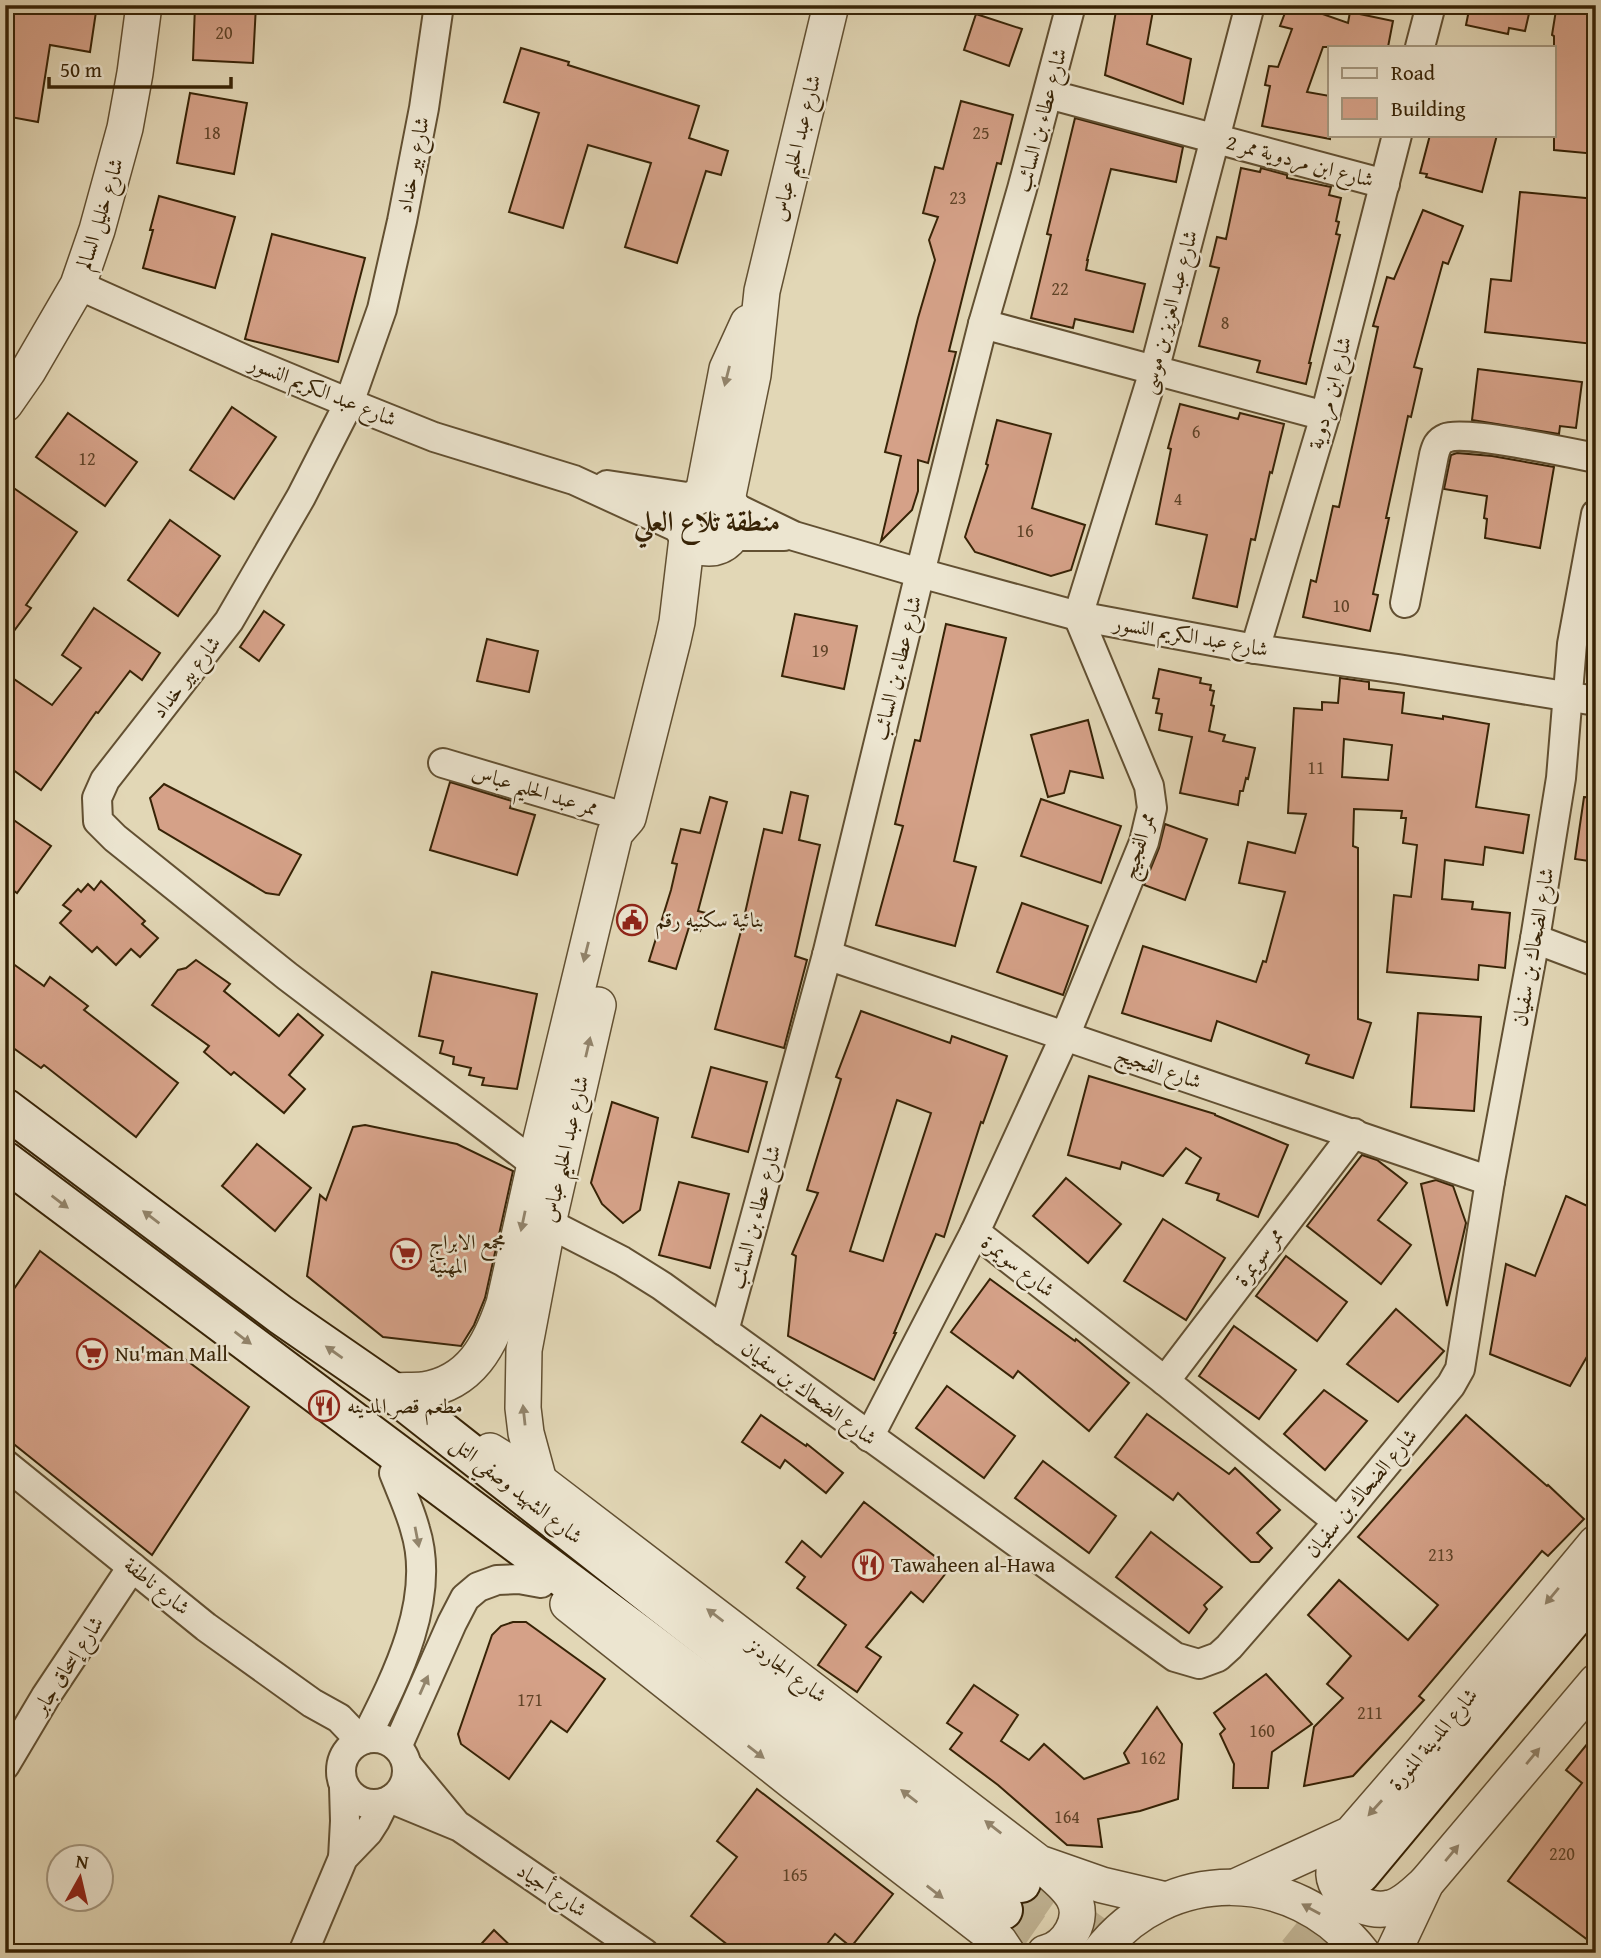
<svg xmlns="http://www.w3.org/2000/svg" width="1601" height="1958" font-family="'Gentium Book Plus',Amiri,serif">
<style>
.building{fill:#d5a188;stroke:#372306;stroke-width:2;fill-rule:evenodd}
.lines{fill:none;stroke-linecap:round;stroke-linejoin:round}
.secondary-tunnel{stroke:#c0b393;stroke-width:38;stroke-dasharray:38 19;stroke-linecap:butt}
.minor-casing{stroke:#625032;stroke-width:32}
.tertiary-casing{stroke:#625032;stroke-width:38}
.secondary-casing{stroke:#372306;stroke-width:42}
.minor{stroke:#ece5d0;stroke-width:28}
.tertiary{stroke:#ece5d0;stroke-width:35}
.secondary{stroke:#ece5d0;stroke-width:38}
.oneway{fill:#92846b}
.labels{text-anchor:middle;stroke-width:5;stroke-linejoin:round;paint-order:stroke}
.number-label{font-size:18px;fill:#5e4226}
.street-label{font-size:21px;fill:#372306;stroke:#ece5d0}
.poi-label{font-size:21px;fill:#372306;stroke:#ece5d0;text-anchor:start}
.district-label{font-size:28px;font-weight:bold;fill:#372306;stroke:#ece5d0}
</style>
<rect width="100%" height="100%" fill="#e2d7b6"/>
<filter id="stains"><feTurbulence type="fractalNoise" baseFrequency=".00286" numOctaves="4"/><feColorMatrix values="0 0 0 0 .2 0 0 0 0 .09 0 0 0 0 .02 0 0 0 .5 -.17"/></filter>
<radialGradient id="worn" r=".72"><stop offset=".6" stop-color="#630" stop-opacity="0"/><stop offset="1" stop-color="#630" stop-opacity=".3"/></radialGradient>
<!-- building -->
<g class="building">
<path d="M7 5H97L90 52 50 45 38 122 5 116V15Z"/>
<path d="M195 5H256L253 63 193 60Z"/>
<path d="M1117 5H1154L1147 44 1191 59 1183 104 1105 75Z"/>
<path d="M1288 5H1297L1348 23 1350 12 1393 21 1388 47H1323L1307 92 1330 96V139L1262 126 1270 86 1265 85 1269 66 1278 67 1292 29 1280 26Z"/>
<path d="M1470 5H1531L1525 31 1509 28 1508 34 1466 25Z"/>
<path d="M1556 10 1596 14V154L1554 150V36L1552 35Z"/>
<path d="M976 14 1022 29 1009 66 964 50Z"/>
<path d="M521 48 569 62 568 65 699 106 689 138 728 151 721 175 706 171 677 263 625 247 651 163 588 145 563 228 509 212 539 113 504 102Z"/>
<path d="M190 93 247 103 234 174 177 163Z"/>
<path d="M961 101 1013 115 1001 164 997 163 967 279 949 351 956 352 928 463 918 460V491L912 510 881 541 901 456 885 452 918 318 935 260 929 240 938 217 923 213 935 167 943 169Z"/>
<path d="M1075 118 1183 147 1176 182 1111 169 1087 260H1088L1086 270 1145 284 1133 332 1075 319 1073 328 1031 318 1051 235 1047 234Z"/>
<path d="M1430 135H1497L1482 192 1426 177 1427 174 1420 173Z"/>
<path d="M1241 168 1260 172 1261 168 1287 175V178L1331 187 1329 195 1341 198 1336 221 1339 222 1336 234 1340 235 1309 363H1311L1306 384 1257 372 1260 361 1199 346 1219 268 1210 266 1217 237 1226 239Z"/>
<path d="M1520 192 1596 199V324L1593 344 1485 332 1491 279 1511 281Z"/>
<path d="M159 196 235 217 215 288 143 268 153 230H150Z"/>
<path d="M1423 210 1463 226 1448 264 1443 262 1414 367 1422 369 1411 417 1408 416 1386 518H1389L1373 594 1378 595 1370 631 1303 617 1311 580 1316 582 1333 506 1339 507 1378 327 1373 326 1387 277 1394 279Z"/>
<path d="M272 234 365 258 338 362 245 339Z"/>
<path d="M1478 369 1582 382 1576 428 1560 426 1559 434 1472 420Z"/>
<path d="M1180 404 1238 419 1240 413 1284 424 1272 473 1270 472 1255 540 1251 539 1237 607 1193 598 1207 535 1156 524 1171 449 1168 448Z"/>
<path d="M232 407 276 437 234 499 190 470Z"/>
<path d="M68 413 137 462 105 506 36 457Z"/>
<path d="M997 420 1051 434 1032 508 1085 525 1071 570 1051 576 975 552 965 537 988 465 986 464Z"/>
<path d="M1457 453 1492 456 1554 467 1540 548 1485 538 1487 519 1484 518 1487 496 1444 489 1451 455Z"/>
<path d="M5 482 77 532 26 605 31 608 5 643Z"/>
<path d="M170 520 220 556 178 616 128 580Z"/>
<path d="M94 608 160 653 142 680 130 671 98 713 96 712 41 790 5 764V673L52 705 81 668 62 655Z"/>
<path d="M264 611 284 625 259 661 240 647Z"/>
<path d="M795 614 857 626 844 689 782 676Z"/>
<path d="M946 624 1006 638 954 861 976 867 955 946 876 925 903 826 895 824 915 740 920 741Z"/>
<path d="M487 639 538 651 529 692 477 681Z"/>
<path d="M1159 669 1201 678 1200 683 1211 685 1210 690 1214 691 1211 705 1214 706 1209 731 1225 735 1223 741 1255 748 1248 779 1246 778 1243 791H1240L1238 805 1180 793 1192 737 1159 730 1162 714 1156 713 1159 699 1153 698Z"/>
<path d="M1340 678 1369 682V689L1404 693 1402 713 1443 719V716L1489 724 1476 807 1529 815 1523 853 1485 847 1483 865 1445 860 1442 899 1473 902 1472 909 1510 913 1505 968 1479 965 1478 980 1387 972 1394 895 1411 897 1417 845 1403 843 1406 818H1401L1402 811 1354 809 1353 846 1358 848V1019L1371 1023 1353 1078 1306 1063 1309 1055 1217 1021 1211 1041 1122 1013 1143 946 1256 982 1263 961 1266 962 1285 892 1239 883 1248 842 1295 853 1306 814 1288 813 1294 708 1322 710V702L1338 703ZM1344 739 1392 745 1388 780 1342 777Z"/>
<path d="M1088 720 1103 778 1070 771 1064 793 1048 797 1031 735Z"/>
<path d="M450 782 512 801 510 808 535 815 517 875 430 850Z"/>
<path d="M164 784 301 855 279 895 266 893 159 829 150 798Z"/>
<path d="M791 792 808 796 799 840 820 845 795 956 807 960 784 1048 715 1029 741 931 764 829 782 833Z"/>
<path d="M710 797 727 802 698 911 706 913 700 931 689 927 676 969 649 961 671 890 677 864 672 863 681 829 700 833Z"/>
<path d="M1584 797 1596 798V862L1575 859Z"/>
<path d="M1041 799 1121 826 1101 883 1021 856Z"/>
<path d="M5 814 51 846 17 893 5 884Z"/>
<path d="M1165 824 1207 839 1185 900 1144 885 1159 848Z"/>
<path d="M101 881 145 921 142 924 158 938 140 957 131 949 116 965 97 947 92 952 60 923 71 911 63 905 78 889 81 892 88 884 94 890Z"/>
<path d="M1022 903 1088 926 1063 995 997 972Z"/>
<path d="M5 958 44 986 50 977 88 1006 84 1010 178 1083 136 1137 44 1065 41 1068 5 1042Z"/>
<path d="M196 960 230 984 224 991 279 1036 298 1014 323 1035 289 1075 305 1089 284 1113 234 1072 231 1075 204 1052 209 1046 152 1005 178 970 186 968Z"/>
<path d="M432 972 537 994 517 1089 482 1085 484 1078 469 1075 471 1068 453 1064 454 1057 440 1053 443 1041 419 1036Z"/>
<path d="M861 1011 950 1043 952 1036 1007 1056 983 1123 981 1122 944 1237 936 1234 894 1333H896L874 1380 788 1336 796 1256 792 1254 818 1193 807 1190 841 1079 836 1077ZM897 1100 931 1113 883 1261 850 1251Z"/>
<path d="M1418 1013 1481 1017 1474 1111 1411 1107Z"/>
<path d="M711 1067 767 1082 748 1152 692 1137Z"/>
<path d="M1089 1076 1215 1114V1115L1288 1145 1258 1217 1217 1200 1219 1194 1186 1183 1201 1158 1186 1148 1163 1176 1122 1162 1120 1169 1068 1155Z"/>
<path d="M612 1102 658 1118 640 1210 623 1223 602 1204 591 1183Z"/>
<path d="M365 1125 457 1144 513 1171 485 1298 474 1325 461 1346 383 1337 307 1276 320 1195 326 1200 353 1127Z"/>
<path d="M257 1144 311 1188 275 1231 222 1186Z"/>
<path d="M1362 1155 1377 1160 1407 1183 1378 1220 1411 1245 1381 1284 1307 1226Z"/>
<path d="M1066 1178 1121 1224 1088 1263 1033 1216Z"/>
<path d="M1436 1180 1453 1186 1466 1223 1447 1306 1421 1184Z"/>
<path d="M679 1182 729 1194 710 1268 659 1255Z"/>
<path d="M1566 1196 1596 1210V1341L1570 1386 1490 1354 1506 1264 1535 1276Z"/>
<path d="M1163 1219 1225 1258 1186 1320 1124 1281Z"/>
<path d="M40 1251 249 1407 152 1555 5 1437V1302Z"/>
<path d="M1286 1256 1347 1302 1317 1341 1256 1296Z"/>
<path d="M990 1279 1075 1341 1076 1339 1129 1383 1089 1431 1018 1371 1013 1378 951 1332Z"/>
<path d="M1396 1309 1444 1351 1398 1402 1347 1364Z"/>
<path d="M1234 1326 1296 1370 1259 1419 1199 1376Z"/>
<path d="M947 1386 1015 1436 984 1478 916 1428Z"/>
<path d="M1324 1390 1367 1421 1325 1470 1284 1434Z"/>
<path d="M1147 1414 1229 1474 1235 1468 1280 1510 1257 1533 1272 1548 1259 1562H1251L1178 1493 1173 1500 1115 1457Z"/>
<path d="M761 1415 806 1446 807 1444 843 1473 826 1493 785 1460 780 1468 742 1442Z"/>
<path d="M1466 1415 1547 1486 1548 1485 1584 1519 1548 1556 1542 1551 1419 1696 1424 1700 1353 1776 1304 1786 1314 1727 1343 1698 1327 1684 1351 1656 1308 1615 1339 1580 1408 1640 1438 1605 1358 1537Z"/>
<path d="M1043 1461 1116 1516 1089 1553 1015 1498Z"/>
<path d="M864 1502 950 1568 923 1602 911 1592 866 1647 881 1657 857 1692 818 1665 846 1625 797 1588 805 1577 786 1562 802 1541 821 1557Z"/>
<path d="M1151 1532 1222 1587 1204 1605 1207 1609 1189 1633 1116 1577Z"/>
<path d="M513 1622H526L605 1679 567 1732 551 1721 509 1779 461 1744 458 1734 492 1635 501 1626Z"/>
<path d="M1266 1674 1312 1724 1272 1752 1268 1788H1233L1234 1764 1220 1734 1225 1729 1214 1713Z"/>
<path d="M974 1685 1018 1715 1001 1741 1029 1760 1044 1744 1084 1779 1129 1763 1124 1753 1157 1707 1182 1744 1178 1799 1140 1811 1098 1819 1102 1847 1067 1845 998 1785 950 1749 962 1733 947 1723Z"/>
<path d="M1596 1733V1946L1508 1881 1582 1783 1566 1770Z"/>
<path d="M757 1789 893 1894 851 1947 835 1934 820 1953H738L691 1916 737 1857 717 1841Z"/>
<path d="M494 1930 518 1953H473Z"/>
</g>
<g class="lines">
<!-- secondary-tunnel -->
<g class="secondary-tunnel">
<path d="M1021 1883 1121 1953"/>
<path d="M1003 1910 1064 1953"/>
<path d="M1297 1953 1346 1892"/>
</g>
<!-- minor casing -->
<g class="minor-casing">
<g id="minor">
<path d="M439 5 424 108 402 221 382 309 349 403 301 497 229 621 105 780 97 798 98 821 115 838 287 976 535 1164"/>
<path d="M1250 5 1154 371 1078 616 1149 786 1152 808 1144 842 1065 1036 975 1232 1165 1381 1338 1522"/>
<path d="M1420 47 1431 5"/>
<path d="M1048 94 1385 184"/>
<path d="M78 285 248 361 349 403 434 437 574 480 683 530"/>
<path d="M983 324 1325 416"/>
<path d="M607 485 694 498"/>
<path d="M732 506 794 536 920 573 1078 616 1255 649 1398 669 1596 701"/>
<path d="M732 536H784"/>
<path d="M1405 603 1434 455C1436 447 1438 441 1446 438 1463 430 1571 453 1596 458"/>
<path d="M1255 649 1325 416 1397 135"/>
<path d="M443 763 628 818"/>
<path d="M1535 939 1596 962"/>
<path d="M827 955 1490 1181"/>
<path d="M548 1223 622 1261 662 1286 1175 1657 1199 1664 1218 1657 1229 1647 1338 1522 1451 1385 1460 1369 1490 1181 1535 939 1561 778 1572 644 1596 514"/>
<path d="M724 1331 827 955 920 573 983 324 1022 189 1071 5"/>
<path d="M1165 1381 1354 1133"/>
<path d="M869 1437 975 1232"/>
<path d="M5 1464 206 1627 312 1703 339 1718 360 1740"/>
<circle cx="374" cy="1771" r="33"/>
<path d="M365 1739C396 1678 437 1599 415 1529 410 1510 401 1491 394 1473"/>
<path d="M397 1747 452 1623 465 1598 478 1587 497 1580 519 1579 541 1583"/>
<path d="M5 1765 46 1696 132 1567"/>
<path d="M407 1765 455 1823"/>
<path d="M392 1799 460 1827 644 1953"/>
<path d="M343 1858 345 1821 344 1787"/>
<path d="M303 1953 343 1858 368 1832 375 1821 384 1803"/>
</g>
</g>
<!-- tertiary casing -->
<g class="tertiary-casing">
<g id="tertiary">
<path d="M5 404 28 371 78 285 97 230 125 128 135 73 144 5"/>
<circle cx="709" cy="521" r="27"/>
<path d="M703 494 727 369 748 323"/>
<path d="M727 500 753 375 762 291 831 5"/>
<path d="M391 1391C401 1390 413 1391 423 1390 471 1383 490 1345 504 1304L535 1164 615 833 628 818 673 640 677 622 687 538"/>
<path d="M490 1451 539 1481 1039 1863 1102 1885 1166 1900"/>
<path d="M539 1481 526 1433 523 1408 524 1350 548 1223 598 1005"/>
<path d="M568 1604 793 1782 999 1941 1007 1953"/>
<path d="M1351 1834C1345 1844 1336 1857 1334 1869 1331 1896 1367 1914 1390 1908 1404 1905 1416 1892 1426 1883"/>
<path d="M1042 1866C1053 1875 1066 1885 1073 1897 1086 1919 1067 1948 1045 1953"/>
<path d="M1235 1887 1351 1834 1422 1752 1596 1543"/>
<path d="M1099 1953C1167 1865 1294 1866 1362 1953"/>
<path d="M1393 1953 1426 1883 1596 1682"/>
</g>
</g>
<!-- secondary casing -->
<g class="secondary-casing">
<g id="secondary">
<path d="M5 1108 281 1315 391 1391 653 1597 1021 1883"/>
<path d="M5 1161 637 1633 1003 1910"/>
<path d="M1360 1874 1596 1591"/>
</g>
</g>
<!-- minor -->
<use href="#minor" class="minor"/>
<!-- tertiary -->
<use href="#tertiary" class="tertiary"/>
<!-- secondary -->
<use href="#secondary" class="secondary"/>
</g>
<!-- one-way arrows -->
<defs><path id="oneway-solid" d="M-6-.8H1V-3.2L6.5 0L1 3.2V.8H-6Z" transform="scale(1.75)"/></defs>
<g class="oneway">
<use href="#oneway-solid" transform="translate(727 376) rotate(104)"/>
<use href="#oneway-solid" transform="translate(586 952) rotate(104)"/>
<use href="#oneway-solid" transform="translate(588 1047) rotate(-77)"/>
<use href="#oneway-solid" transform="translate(60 1202) rotate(37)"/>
<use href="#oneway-solid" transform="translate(151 1217) rotate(-143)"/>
<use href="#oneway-solid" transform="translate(523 1221) rotate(102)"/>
<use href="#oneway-solid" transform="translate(243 1338) rotate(37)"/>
<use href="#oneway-solid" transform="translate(334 1352) rotate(-145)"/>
<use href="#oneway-solid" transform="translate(524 1415) rotate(-96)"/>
<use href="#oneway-solid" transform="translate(417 1537) rotate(79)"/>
<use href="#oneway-solid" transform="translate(1552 1596) rotate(130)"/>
<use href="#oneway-solid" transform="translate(715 1615) rotate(-143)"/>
<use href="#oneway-solid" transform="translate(424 1685) rotate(-66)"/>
<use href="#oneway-solid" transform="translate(756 1752) rotate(38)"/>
<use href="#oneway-solid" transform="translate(1533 1756) rotate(-50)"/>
<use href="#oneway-solid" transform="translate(909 1796) rotate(-142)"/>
<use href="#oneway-solid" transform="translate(1375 1808) rotate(132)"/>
<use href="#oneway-solid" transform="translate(993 1827) rotate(-142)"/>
<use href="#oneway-solid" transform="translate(1452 1853) rotate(-50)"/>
<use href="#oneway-solid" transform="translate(935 1892) rotate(38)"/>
<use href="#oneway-solid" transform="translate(1311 1909) rotate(-151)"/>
</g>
<!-- icons -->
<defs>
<g id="civic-ring" transform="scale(1.575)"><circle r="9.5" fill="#ece5d0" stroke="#8f2418" stroke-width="1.5"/><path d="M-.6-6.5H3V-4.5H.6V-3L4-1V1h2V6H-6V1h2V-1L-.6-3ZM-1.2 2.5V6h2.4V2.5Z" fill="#8f2418"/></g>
<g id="supermarket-ring" transform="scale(1.575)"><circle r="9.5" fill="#ece5d0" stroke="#8f2418" stroke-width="1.5"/><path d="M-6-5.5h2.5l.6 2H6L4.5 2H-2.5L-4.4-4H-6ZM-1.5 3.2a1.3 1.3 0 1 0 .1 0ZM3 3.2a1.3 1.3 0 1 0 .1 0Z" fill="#8f2418"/></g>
<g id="restaurant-ring" transform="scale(1.575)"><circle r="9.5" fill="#ece5d0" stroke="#8f2418" stroke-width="1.5"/><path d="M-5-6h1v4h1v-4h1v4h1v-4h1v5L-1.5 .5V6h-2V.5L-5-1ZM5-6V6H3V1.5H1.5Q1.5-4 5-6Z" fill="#8f2418"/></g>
</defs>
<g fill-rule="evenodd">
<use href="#civic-ring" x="632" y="920"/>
<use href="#supermarket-ring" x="406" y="1254"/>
<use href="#supermarket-ring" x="92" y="1354"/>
<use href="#restaurant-ring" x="324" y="1406"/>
<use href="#restaurant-ring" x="868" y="1565"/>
</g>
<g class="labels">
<!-- number labels -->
<g class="number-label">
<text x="224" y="39">20</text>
<text x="212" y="139">18</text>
<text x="981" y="139">25</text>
<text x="958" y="204">23</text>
<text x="1060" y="295">22</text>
<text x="1225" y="329">8</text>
<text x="1196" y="438">6</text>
<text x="87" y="465">12</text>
<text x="1178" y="505">4</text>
<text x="1025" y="537">16</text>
<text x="1341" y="612">10</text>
<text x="820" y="657">19</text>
<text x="1316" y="774">11</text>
<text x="1441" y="1561">213</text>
<text x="530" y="1706">171</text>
<text x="1370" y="1719">211</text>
<text x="1262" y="1737">160</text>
<text x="1153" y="1764">162</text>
<text x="1067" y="1823">164</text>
<text x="1562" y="1860">220</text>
<text x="795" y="1881">165</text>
</g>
<!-- street labels -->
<g class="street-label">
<text transform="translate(1041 120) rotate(-75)" y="7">شارع عطاء بن السائب</text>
<text transform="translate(796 148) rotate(-76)" y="7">شارع عبد الحليم عباس</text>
<text transform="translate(1300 161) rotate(15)" y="7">شارع ابن مردوية ممر 2</text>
<text transform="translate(413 165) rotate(-79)" y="7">شارع بير خداد</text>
<text transform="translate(100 214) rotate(-73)" y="7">شارع خليل السالم</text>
<text transform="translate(1169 312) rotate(-75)" y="7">شارع عبد العزيز بن موسى</text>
<text transform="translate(323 391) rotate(22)" y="7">شارع عبد الكريم النسور</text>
<text transform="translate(1330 393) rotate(-75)" y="7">شارع ابن مردوية</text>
<text transform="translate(1191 636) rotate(10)" y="7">شارع عبد الكريم النسور</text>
<text transform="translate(897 668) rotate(-76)" y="7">شارع عطاء بن السائب</text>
<text transform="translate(186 677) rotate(-52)" y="7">شارع بير خداد</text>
<text transform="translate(535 790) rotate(17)" y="7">ممر عبد الحليم عباس</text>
<text transform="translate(1138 846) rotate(-73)" y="7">ممر الفجيج</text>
<text transform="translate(1533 947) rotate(-80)" y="7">شارع الضحاك بن سفيان</text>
<text transform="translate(1159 1068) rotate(19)" y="7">شارع الفجيج</text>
<text transform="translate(565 1149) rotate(-77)" y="7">شارع عبد الحليم عباس</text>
<text transform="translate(755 1217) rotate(-75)" y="7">شارع عطاء بن السائب</text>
<text transform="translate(1259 1257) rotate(-53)" y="7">ممر سويمرة</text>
<text transform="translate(1018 1266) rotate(38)" y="7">شارع سويمرة</text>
<text transform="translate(809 1393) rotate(36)" y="7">شارع الضحاك بن سفيان</text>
<text transform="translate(517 1490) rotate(38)" y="7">شارع الشهيد وصفي التل</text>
<text transform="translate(1361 1493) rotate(-50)" y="7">شارع الضحاك بن سفيان</text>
<text transform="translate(157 1586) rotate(39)" y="7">شارع ناطفة</text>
<text transform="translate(68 1665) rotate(-57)" y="7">شارع إسحاق جابر</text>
<text transform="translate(787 1670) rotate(37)" y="7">شارع الجاردنز</text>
<text transform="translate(1433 1739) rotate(-50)" y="7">شارع المدينة المنورة</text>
<text transform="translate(552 1890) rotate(34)" y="7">شارع أجياد</text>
</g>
<!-- poi labels -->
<g class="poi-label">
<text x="655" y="927">بنائية سكنيه رقم</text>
<text x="429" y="1249">مجمع الابراج<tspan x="429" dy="24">المهنية</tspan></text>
<text x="115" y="1361">Nu'man Mall</text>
<text x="347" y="1413">مطعم قصر المدينه</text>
<text x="891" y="1572">Tawaheen al-Hawa</text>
</g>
<!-- district labels -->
<g class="district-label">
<text x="707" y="531">منطقة تلاع العلي</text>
</g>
</g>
<!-- margin -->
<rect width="1601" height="1958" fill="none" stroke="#e2d7b6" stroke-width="28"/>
<rect x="7" y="7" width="1587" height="1944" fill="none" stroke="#372306" stroke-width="3.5"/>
<rect x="14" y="14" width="1573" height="1930" fill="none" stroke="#372306" stroke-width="2"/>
<!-- legend -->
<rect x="1328" y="46" width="228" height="91" fill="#ece5d0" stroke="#a4977f" stroke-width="2"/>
<rect x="1342" y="68" width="35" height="10" fill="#ece5d0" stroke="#a4977f" stroke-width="2"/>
<text x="1391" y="80" font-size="21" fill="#372306">Road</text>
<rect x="1342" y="98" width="35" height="21" fill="#d5a188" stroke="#a4977f" stroke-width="2"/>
<text x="1391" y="116" font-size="21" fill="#372306">Building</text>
<!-- north arrow -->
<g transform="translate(80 1878) rotate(8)"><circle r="33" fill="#ece5d0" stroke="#a4977f" stroke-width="2"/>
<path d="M0-5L12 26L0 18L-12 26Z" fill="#8f2418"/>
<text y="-10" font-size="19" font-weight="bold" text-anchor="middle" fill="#372306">N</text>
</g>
<!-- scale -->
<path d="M49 77v10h182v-10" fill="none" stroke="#372306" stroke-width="3.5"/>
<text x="60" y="77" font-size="21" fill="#372306" stroke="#ece5d0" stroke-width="5" paint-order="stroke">50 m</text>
<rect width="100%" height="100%" filter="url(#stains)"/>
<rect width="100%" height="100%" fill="url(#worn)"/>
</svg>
